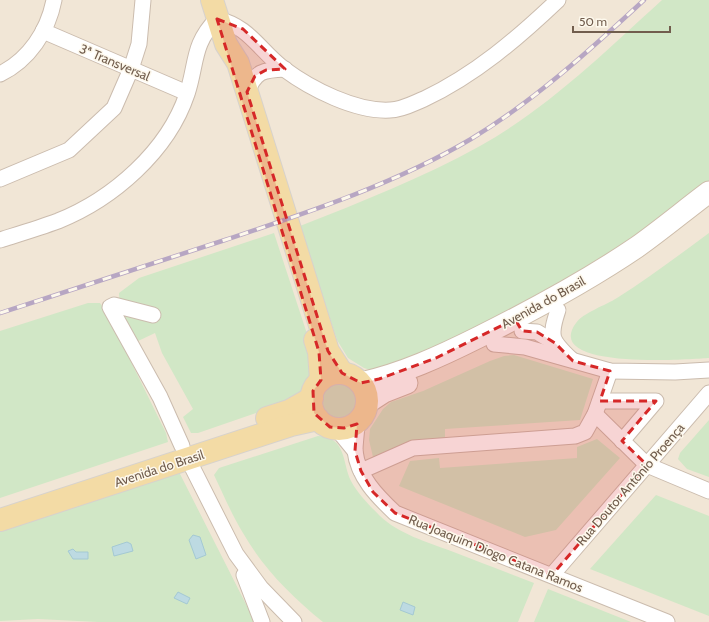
<svg xmlns="http://www.w3.org/2000/svg" width="709" height="622" font-family="Cabin,sans-serif">
<style>
.residential{fill:#f1e6d6}
.green{fill:#d1e7c6}
.water{fill:#bddae2;stroke:#a4c9d3}
.lines{fill:none;stroke-linecap:round;stroke-linejoin:round}
.minor-casing{stroke:#cbbcae;stroke-width:17}
.secondary-casing{stroke:#cdbdab;stroke-width:23}
.primary-casing{stroke:#d7d2cd;stroke-width:24}
.minor{stroke:#fff;stroke-width:15}
.secondary{stroke:#fff;stroke-width:21}
.primary{stroke:#f3dba5;stroke-width:22}
.rail-casing{stroke:#b7a6c3;stroke-width:4.5}
.rail{stroke:#fdf8ec;stroke-width:3;stroke-dasharray:9;stroke-linecap:butt}
.marked{fill:#d62828;fill-opacity:0.2;stroke:#d62828;stroke-width:3;stroke-dasharray:8 5;stroke-linejoin:round}
.labels{text-anchor:middle;stroke-width:3;stroke-linejoin:round;paint-order:stroke}
.street-label{font-size:13px;fill:#715d4d;stroke:#fdf8ec}
</style>
<rect width="100%" height="100%" fill="#faf4e7"/>
<!-- residential -->
<rect class="residential" x="0" y="0" width="709" height="622"/>
<!-- green -->
<g class="green">
<path d="M662 0H709V185L666 217 506 319 377 372 364 368 348 358 337 340 300 226C361 202 422 178 480 146 548 108 605 52 662 0Z"/>
<path d="M274 233 311 346 313 375 301 395 291 401 198 433H191L183 417 193 409 162 353 155 333 136 342 120 312 119 293 139 278Z"/>
<path d="M709 233V358C691 359 541 371 576 323 583 313 606 305 617 298 649 278 679 255 709 233Z"/>
<path d="M88 303H100L107 313 166 433 168 442 0 498V331Z"/>
<path d="M514 355 593 379 580 420 445 429V439L412 441 373 457 369 440 370 429 383 409 391 402 423 391 490 361 504 356Z"/>
<circle cx="340" cy="401" r="18"/>
<path d="M709 420V477L687 469 678 459 680 453Z"/>
<path d="M318 436C347 437 342 463 351 481 358 494 370 506 380 516 399 534 427 542 451 551 479 562 506 572 534 583L518 622H323C291 596 263 568 243 533 232 515 223 494 214 475L219 468Z"/>
<path d="M597 439 620 458 556 530 525 537 399 486 410 461 439 458 440 468 577 458V447Z"/>
<path d="M173 472 180 474 255 622H98L38 619 0 621V528Z"/>
<path d="M656 495 709 516V616L590 569Z"/>
<path d="M548 589 631 622H534Z"/>
</g>
<!-- water -->
<g class="water">
<path d="M193 535 200 537 206 555 196 559 189 540Z"/>
<path d="M127 542 131 544 133 551 114 556 112 547Z"/>
<path d="M73 549 76 552H88V559H73L68 551Z"/>
<path d="M178 592 190 598 187 604 174 598Z"/>
<path d="M403 602 415 607 413 615 400 610Z"/>
</g>
<g class="lines">
<!-- minor casing -->
<g class="minor-casing">
<g id="minor">
<path d="M43 31 187 93"/>
<path d="M0 74C29 60 48 31 54 0"/>
<path d="M247 92C256 71 262 70 285 69"/>
<path d="M0 179 69 150 114 108 131 69 139 44 143 0"/>
<path d="M0 240C19 234 39 228 58 221 113 199 168 151 187 94 197 64 192 44 217 19 249 26 259 50 284 69 311 89 356 112 390 110 402 110 414 103 424 99 475 75 518 38 558 0"/>
<path d="M558 310C549 337 551 340 571 359"/>
<path d="M153 315 114 305 110 307 160 397 182 446"/>
<path d="M522 331 537 332 555 343"/>
<path d="M494 344 525 347 610 371 675 372 709 370"/>
<path d="M600 401H656L622 441"/>
<path d="M595 414 647 465 709 491"/>
<path d="M357 422C357 431 355 442 355 451 358 477 377 496 395 513L667 622"/>
<path d="M337 429 355 451"/>
<path d="M188 459 236 554 261 588 294 622"/>
<path d="M361 471 413 448 575 436 585 432 595 414 610 371"/>
<path d="M244 575 262 622"/>
<path d="M552 575 709 393"/>
</g>
</g>
<!-- secondary casing -->
<g class="secondary-casing">
<g id="secondary">
<path d="M361 383C402 374 441 356 479 337 533 310 587 281 637 247 661 230 685 210 709 192"/>
<path d="M367 403 384 392 407 383"/>
</g>
</g>
<!-- primary casing -->
<g class="primary-casing">
<g id="primary">
<path d="M212 0 226 44 238 63 328 351 342 373"/>
<path d="M315 340 319 352 321 380"/>
<circle cx="339" cy="401" r="28"/>
<path d="M267 418 289 411 312 398"/>
<path d="M0 520 291 425 318 419"/>
</g>
</g>
<!-- minor -->
<use href="#minor" class="minor"/>
<!-- secondary -->
<use href="#secondary" class="secondary"/>
<!-- primary -->
<use href="#primary" class="primary"/>
<!-- rail casing -->
<g class="rail-casing">
<path id="rail" d="M0 313C75 289 150 264 225 240 309 212 395 184 471 139 534 101 590 50 644 0"/>
</g>
<!-- rail -->
<use href="#rail" class="rail"/>
</g>
<!-- marked area -->
<path class="marked" d="M217 19 243 29 285 69 266 70 255 76 247 92 328 351 342 373 361 383 379 379 436 358 515 319 522 331 537 332 555 343 573 361 610 371 600 401H656L622 441 647 465 552 575 395 513 373 492 361 471 355 451 357 424 344 428 330 427 314 413 313 391 321 380 319 352Z"/>
<g class="labels">
<!-- street labels -->
<g class="street-label">
<text transform="translate(115 62) rotate(23)" y="5">3ª Transversal</text>
<text transform="translate(543 302) rotate(-29)" y="5">Avenida do Brasil</text>
<text transform="translate(159 468) rotate(-18)" y="5">Avenida do Brasil</text>
<text transform="translate(630 484) rotate(-49)" y="5">Rua Doutor António Proença</text>
<text transform="translate(496 553) rotate(22)" y="5">Rua Joaquim Diogo Catana Ramos</text>
</g>
</g>
<!-- scale -->
<path d="M573 26v6h97v-6" fill="none" stroke="#715d4d" stroke-width="2"/>
<text x="579" y="26" font-size="12" fill="#715d4d" stroke="#fdf8ec" stroke-width="3" paint-order="stroke">50 m</text>
</svg>
